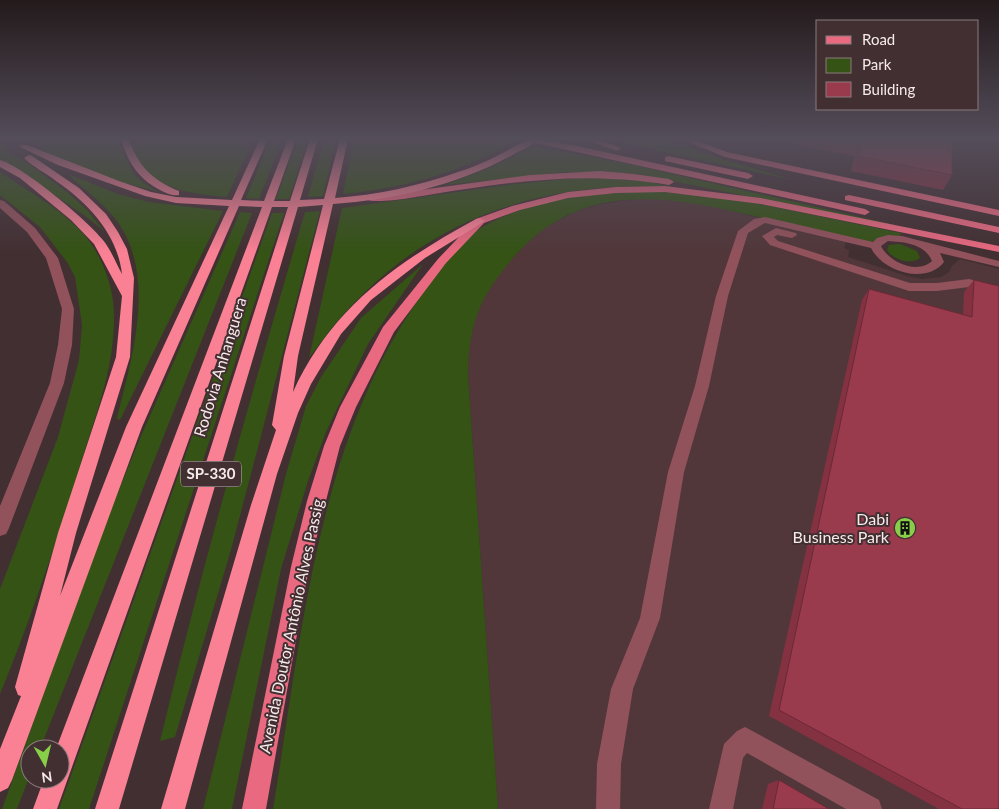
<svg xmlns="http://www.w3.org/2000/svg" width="999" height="809" font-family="Lato,sans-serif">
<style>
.built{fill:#51373a}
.green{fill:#345315}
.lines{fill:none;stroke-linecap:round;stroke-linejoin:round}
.minor{fill:#91525c;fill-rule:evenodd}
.major{fill:#e86980;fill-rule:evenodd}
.highway{fill:#fa8094;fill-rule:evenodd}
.wall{fill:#843242}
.building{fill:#993a4d;stroke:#6b2936}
.labels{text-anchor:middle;stroke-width:4;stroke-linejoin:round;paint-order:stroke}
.shield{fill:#422f32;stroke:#c1b2b4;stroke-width:1}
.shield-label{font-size:15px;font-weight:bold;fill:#f7eaeb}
.street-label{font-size:16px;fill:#f7eaeb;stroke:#422f32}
.poi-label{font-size:16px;fill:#f7eaeb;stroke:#422f32;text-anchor:end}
</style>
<rect width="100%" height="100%" fill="#422f32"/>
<!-- built -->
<path class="built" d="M635 199H656L697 203 847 238 844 248 849 250 848 257 907 276 922 279 941 277 949 272 952 266 960 259 999 269V809H498L468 375 469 346 474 319 485 296 498 275 528 240 542 229 577 211 598 205Z"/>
<!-- green -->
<g class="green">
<path d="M0 139 10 153 29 164 67 192 87 210 104 231 84 215 0 158Z"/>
<path d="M30 139H118C130 168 130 178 160 192L118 181 45 152Z"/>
<path d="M130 139H253L227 197C197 194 159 191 140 165 135 158 133 147 130 139Z"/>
<path d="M271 139H282L259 199 246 198Z"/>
<path d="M298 139H308L289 199H276Z"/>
<path d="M324 139H336L323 196 308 197Z"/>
<path d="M354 139H496L514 142C461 172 404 188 343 194Z"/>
<path d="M605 139H667L715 157 793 180Z"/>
<path d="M533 146 634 165 912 229 637 174 566 172 445 185 494 166Z"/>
<path d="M0 172C34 196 80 218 99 257 108 275 114 295 114 315 115 367 95 417 80 466 56 543 31 619 0 694V589L58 437 79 360 82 325 75 277 67 262 40 227 0 195Z"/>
<path d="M68 174 118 194 149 202 223 211 120 420 117 418C132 357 159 271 113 216 100 200 82 188 68 174Z"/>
<path d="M586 177 645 181 673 187C542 181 431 216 342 316 330 329 320 344 309 358L342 208 516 184Z"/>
<path d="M661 191 750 202 901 233 899 237H881L869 243C830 235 792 225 754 216 665 195 580 180 512 259 479 298 469 324 468 375L498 809H273C302 634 318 429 430 284 443 266 456 244 476 231 532 196 597 193 661 191Z"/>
<path d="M320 211 231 550 175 737 160 741C203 563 253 388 305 212Z"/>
<path d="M240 212 252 213 40 749H30V775L17 809H2L104 527 138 443Z"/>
<path d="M272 213H284L89 809H59Z"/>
<path d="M900 244 917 251 920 258C911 265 893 260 887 250L889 245Z"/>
<path d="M423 264 368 344 326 432 308 481 281 569 232 809H203L286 474 306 406 321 377 361 318Z"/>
</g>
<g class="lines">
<!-- minor -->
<g class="minor">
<path d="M0 200 4 201 35 228 58 258 74 309 72 345 64 383 9 528 6 534 0 536V506L50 383 58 345 62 309 46 258 27 232 0 208Z"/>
<path d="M765 217 873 242 877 238 888 235 902 236 999 261V267L940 253 944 262C926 285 883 272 871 248L765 223 748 233 728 296 709 386 684 472 660 618 633 689 621 764 620 809H596L597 764 611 689 640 618 668 472 695 386 716 296 738 231 754 219ZM888 241C905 242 925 244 932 261 917 275 889 262 881 246Z"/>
<path d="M776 228 796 233 797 235 792 238 777 235 774 237 778 241 910 283H937L969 279 999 287V295L969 287 937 291H909L770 245 762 236Z"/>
<path d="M745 727 879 800 882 809H846L747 753 743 758 733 809H709L724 744 737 731Z"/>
</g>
<!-- major -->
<g class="major">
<path d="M517 139H536L577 146 865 209 870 212 865 215Z"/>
<path d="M584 139H597L621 148 617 151Z"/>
<path d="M681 139H693L727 152 999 210V216L725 157Z"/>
<path d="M668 156 748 173 753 176 748 179 665 161V157Z"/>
<path d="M600 171 634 174 669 179 674 182 669 185C586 171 516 181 434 194 420 196 372 206 363 198L368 195 391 194 530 175Z"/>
<path d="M665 186 761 198 999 246V252L761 204 665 192 616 193 568 198 520 210 484 223 446 263 394 332 356 407 340 446 309 567 266 809H242L291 567 307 501 324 446 340 407 383 327 438 259 476 219 512 206 568 192 616 187Z"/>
<path d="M849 195 999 227V233L845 200V196Z"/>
</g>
<!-- highway -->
<g class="highway">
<path d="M121 139H129C138 166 152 180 179 191V195C173 196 169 194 164 192 140 181 128 163 121 139Z"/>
<path d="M260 139H268L241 200 264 201 288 139H296L274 201H290L310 139H318L300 200 324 199 340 139H348L335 198C376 195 419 186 458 172 471 168 485 162 497 156 512 149 523 139 539 139 533 145 524 149 516 153 462 184 395 200 333 204L298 356 293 392C331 308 397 262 476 219L480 218 485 221 425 258 371 300 341 334 311 384 298 413 277 474 185 809H161L251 505 276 430 272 425 284 356 323 205 298 207 119 809H95L288 207H272L57 809H33L44 779H60V749H56L262 207 239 206 142 427 12 780 8 788 0 792V749L21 696 18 695 15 687 58 533 116 357 122 296 94 244 71 220 20 178 0 167V160C24 167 87 220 103 240 111 250 116 263 122 274 117 233 88 203 56 181 46 173 33 167 24 158L29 155 32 156 79 188 106 214 118 232 127 249 134 278 130 357 76 533 60 596 126 427 229 206 176 203 145 196 58 165 20 147 21 145H27L119 181 151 192 176 197 232 200Z"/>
</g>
</g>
<!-- wall -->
<g class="wall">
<path d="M770 139H952V175L943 190 851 171 854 156Z"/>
<path d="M974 280 999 809H939L769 716 862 300 869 289 963 315 964 292Z"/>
<path d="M779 780 829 809H762L768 784Z"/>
</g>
<!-- building -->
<g class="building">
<path d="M846 139H952V175L858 156 861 142Z"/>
<path d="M974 280 999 286V809H962L779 710 869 289 972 317Z"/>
<path d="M779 780 829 809H773Z"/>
</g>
<!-- sky -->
<linearGradient id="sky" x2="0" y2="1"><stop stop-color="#241a1c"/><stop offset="0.55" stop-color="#544d5a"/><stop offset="1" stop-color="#544d5a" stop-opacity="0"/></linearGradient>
<rect width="999" height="252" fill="url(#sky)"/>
<!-- icons -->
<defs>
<g id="building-disc" transform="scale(1.125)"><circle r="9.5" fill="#89ce48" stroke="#422f32"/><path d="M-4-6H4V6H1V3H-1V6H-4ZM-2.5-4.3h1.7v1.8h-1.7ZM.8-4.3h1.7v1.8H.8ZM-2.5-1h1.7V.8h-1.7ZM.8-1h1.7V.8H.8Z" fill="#111"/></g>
</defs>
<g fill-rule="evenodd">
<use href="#building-disc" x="905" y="528"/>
</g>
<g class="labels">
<!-- shield labels -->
<rect class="shield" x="181" y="461.5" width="60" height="25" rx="4"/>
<g class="shield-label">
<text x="211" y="479">SP-330</text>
</g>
<!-- street labels -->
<g class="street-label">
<text transform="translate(220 367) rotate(-73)" y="6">Rodovia Anhanguera</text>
<text transform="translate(291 626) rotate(-78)" y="6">Avenida Doutor Antônio Alves Passig</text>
</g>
<!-- poi labels -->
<g class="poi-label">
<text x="889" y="525">Dabi<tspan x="889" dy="18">Business Park</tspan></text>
</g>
</g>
<!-- legend -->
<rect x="816" y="20" width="162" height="90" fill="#422f32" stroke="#8a7a7c"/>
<rect x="826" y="36" width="25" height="8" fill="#e86980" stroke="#8a7a7c"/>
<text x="862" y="45" font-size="15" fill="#f7eaeb">Road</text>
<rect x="826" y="58" width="25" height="15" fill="#345315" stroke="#8a7a7c"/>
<text x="862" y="70" font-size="15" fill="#f7eaeb">Park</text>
<rect x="826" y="82" width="25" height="15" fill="#993a4d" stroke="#8a7a7c"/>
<text x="862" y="95" font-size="15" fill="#f7eaeb">Building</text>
<!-- north arrow -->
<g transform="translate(45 764) rotate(172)"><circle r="24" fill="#422f32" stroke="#8a7a7c"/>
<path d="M0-4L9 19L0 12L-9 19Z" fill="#89ce48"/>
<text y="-8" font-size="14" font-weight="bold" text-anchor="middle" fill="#f7eaeb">N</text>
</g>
</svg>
